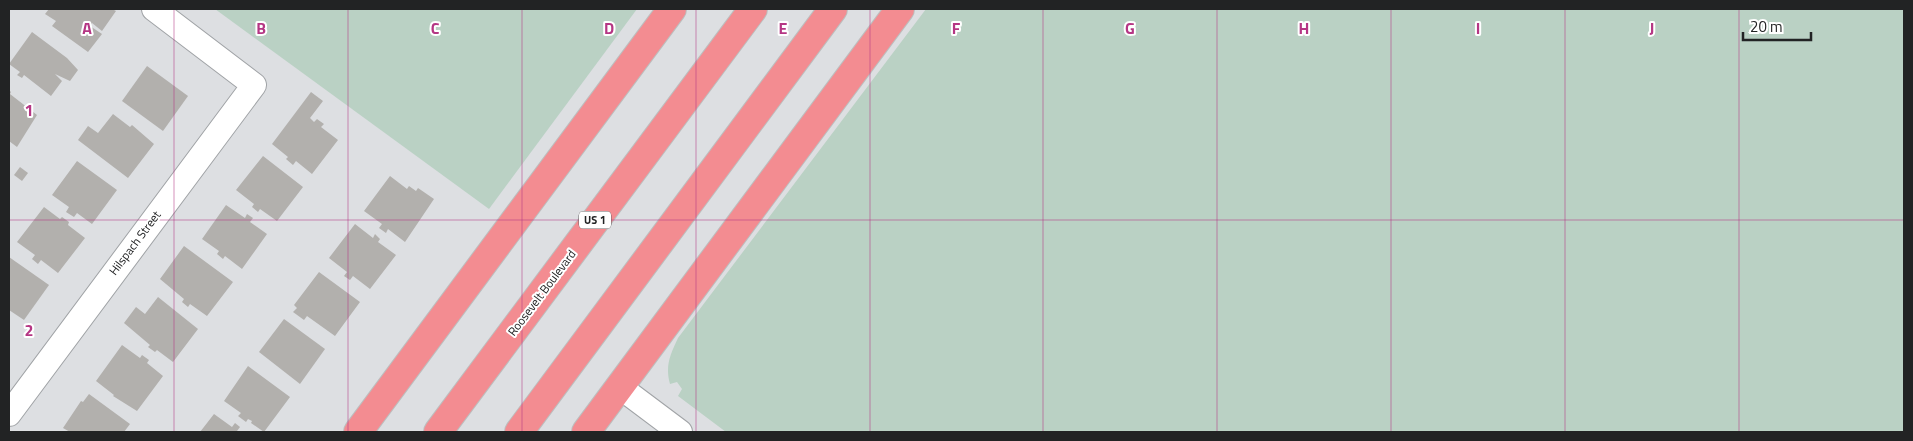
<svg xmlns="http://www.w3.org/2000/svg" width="1913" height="441" font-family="'Titillium Web',sans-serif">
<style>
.green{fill:#bad1c4}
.building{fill:#b2b0ad}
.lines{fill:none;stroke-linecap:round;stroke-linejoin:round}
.street-casing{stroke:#a0a3a6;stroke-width:26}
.highway-casing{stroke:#bdbdbd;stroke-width:30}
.street{stroke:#fff;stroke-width:24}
.highway{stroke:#f38c91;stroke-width:28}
.grid{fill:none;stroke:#b53684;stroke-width:1;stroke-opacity:0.55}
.labels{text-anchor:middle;stroke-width:4;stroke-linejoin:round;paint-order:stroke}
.shield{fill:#fff;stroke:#646566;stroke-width:1}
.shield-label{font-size:11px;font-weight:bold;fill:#222324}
.street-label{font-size:12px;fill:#222324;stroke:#fff}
.grid-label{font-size:16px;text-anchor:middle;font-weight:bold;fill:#b53684;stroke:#fff;stroke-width:4;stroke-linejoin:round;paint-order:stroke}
</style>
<rect width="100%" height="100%" fill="#dddfe2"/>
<!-- green -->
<g class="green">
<path d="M215 9H637L489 209Z"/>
<path d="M926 9H1904V432H726L678 396 682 389 677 382 670 384C665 366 670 355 678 338Z"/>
</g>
<!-- building -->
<g class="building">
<path d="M49 9H112L116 11 102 31 92 23 90 26 102 34 88 52 52 26 56 21 45 14Z"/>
<path d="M32 32 67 58 78 70 70 81 55 74 62 81 51 96 24 75 22 78 17 75 20 72 9 64Z"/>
<path d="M147 66 188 96 163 131 122 101Z"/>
<path d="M9 90 11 92 10 94 37 115 17 147 9 141Z"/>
<path d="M311 92 323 101 310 118 314 122 317 119 324 124 321 127 338 140 312 174 296 161 293 165 286 159 288 157 272 144Z"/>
<path d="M113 114 130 127 132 125 154 144 128 178 78 140 88 126 98 133Z"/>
<path d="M263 156 303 187 277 221 260 209 258 212 252 207 254 204 236 190Z"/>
<path d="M77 161 117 190 92 224 77 213 74 217 66 212 69 207 52 195Z"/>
<path d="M20 167 28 173 22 181 14 175Z"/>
<path d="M390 176 407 189 409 186 416 191 418 188 434 199 405 242 388 229 386 233 379 228 382 224 364 211Z"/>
<path d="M226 205 245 218 247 214 253 218 250 222 267 234 242 269 225 256 223 259 217 254 219 251 202 239Z"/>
<path d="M44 207 60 219 62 217 69 222 68 225 85 238 58 273 41 260 38 264 32 259 35 255 17 242Z"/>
<path d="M355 224 373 238 375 234 380 239 378 242 396 255 370 289 353 276 350 280 344 276 347 272 329 258Z"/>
<path d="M184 246 233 282 207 316 190 304 188 307 182 302 184 299 160 279Z"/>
<path d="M9 257 49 285 24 320 9 310Z"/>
<path d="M319 272 360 302 335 336 307 316 304 320 293 312 297 308 294 305Z"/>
<path d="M158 297 198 329 173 362 157 350 155 352 148 347 150 345 124 323 136 307 145 314Z"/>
<path d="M284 319 325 349 300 384 259 352Z"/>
<path d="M122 345 140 358 142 355 149 360 147 363 163 376 137 411 113 396 114 395 96 381Z"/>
<path d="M248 366 290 397 264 432 251 423 252 421 248 419 246 422 238 416 241 413 224 401Z"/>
<path d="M89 394 130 424 124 432H70L63 428 81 401 83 402Z"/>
<path d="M214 414 232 427 235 423 240 427 237 431 239 432H200Z"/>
</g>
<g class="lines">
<!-- street casing -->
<g class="street-casing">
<g id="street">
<path d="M620 387 680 432"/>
<path d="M9 414 254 85 154 9"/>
</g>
</g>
<!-- highway casing -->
<g class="highway-casing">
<g id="highway">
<path d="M358 432 672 9"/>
<path d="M438 432 753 9"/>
<path d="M519 432 833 9"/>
<path d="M586 432 900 9"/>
</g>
</g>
<!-- street -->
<use href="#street" class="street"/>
<!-- highway -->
<use href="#highway" class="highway"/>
</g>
<!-- grid -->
<path class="grid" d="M174 9V432M348 9V432M522 9V432M696 9V432M870 9V432M1043 9V432M1217 9V432M1391 9V432M1565 9V432M1739 9V432M9 220H1904"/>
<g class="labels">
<!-- shield labels -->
<rect class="shield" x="579" y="211.5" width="32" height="17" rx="4"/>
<g class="shield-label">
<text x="595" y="224">US 1</text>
</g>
<!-- street labels -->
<g class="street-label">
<text transform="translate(135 243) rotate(-53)" y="4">Hilspach Street</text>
<text transform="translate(542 293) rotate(-53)" y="4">Roosevelt Boulevard</text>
</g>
</g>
<g class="grid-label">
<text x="87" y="34">A</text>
<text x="261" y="34">B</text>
<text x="435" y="34">C</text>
<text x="609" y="34">D</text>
<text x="783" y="34">E</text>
<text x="956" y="34">F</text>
<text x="1130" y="34">G</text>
<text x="1304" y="34">H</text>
<text x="1478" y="34">I</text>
<text x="1652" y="34">J</text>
<text x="29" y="116">1</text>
<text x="29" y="336">2</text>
</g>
<!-- border -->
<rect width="1913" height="441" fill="none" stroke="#222324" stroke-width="20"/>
<!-- scale -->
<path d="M1743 32v8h68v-8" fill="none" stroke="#222324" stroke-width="2.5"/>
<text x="1750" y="32" font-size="15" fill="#222324" stroke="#ffffff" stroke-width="4" paint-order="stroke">20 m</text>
</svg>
